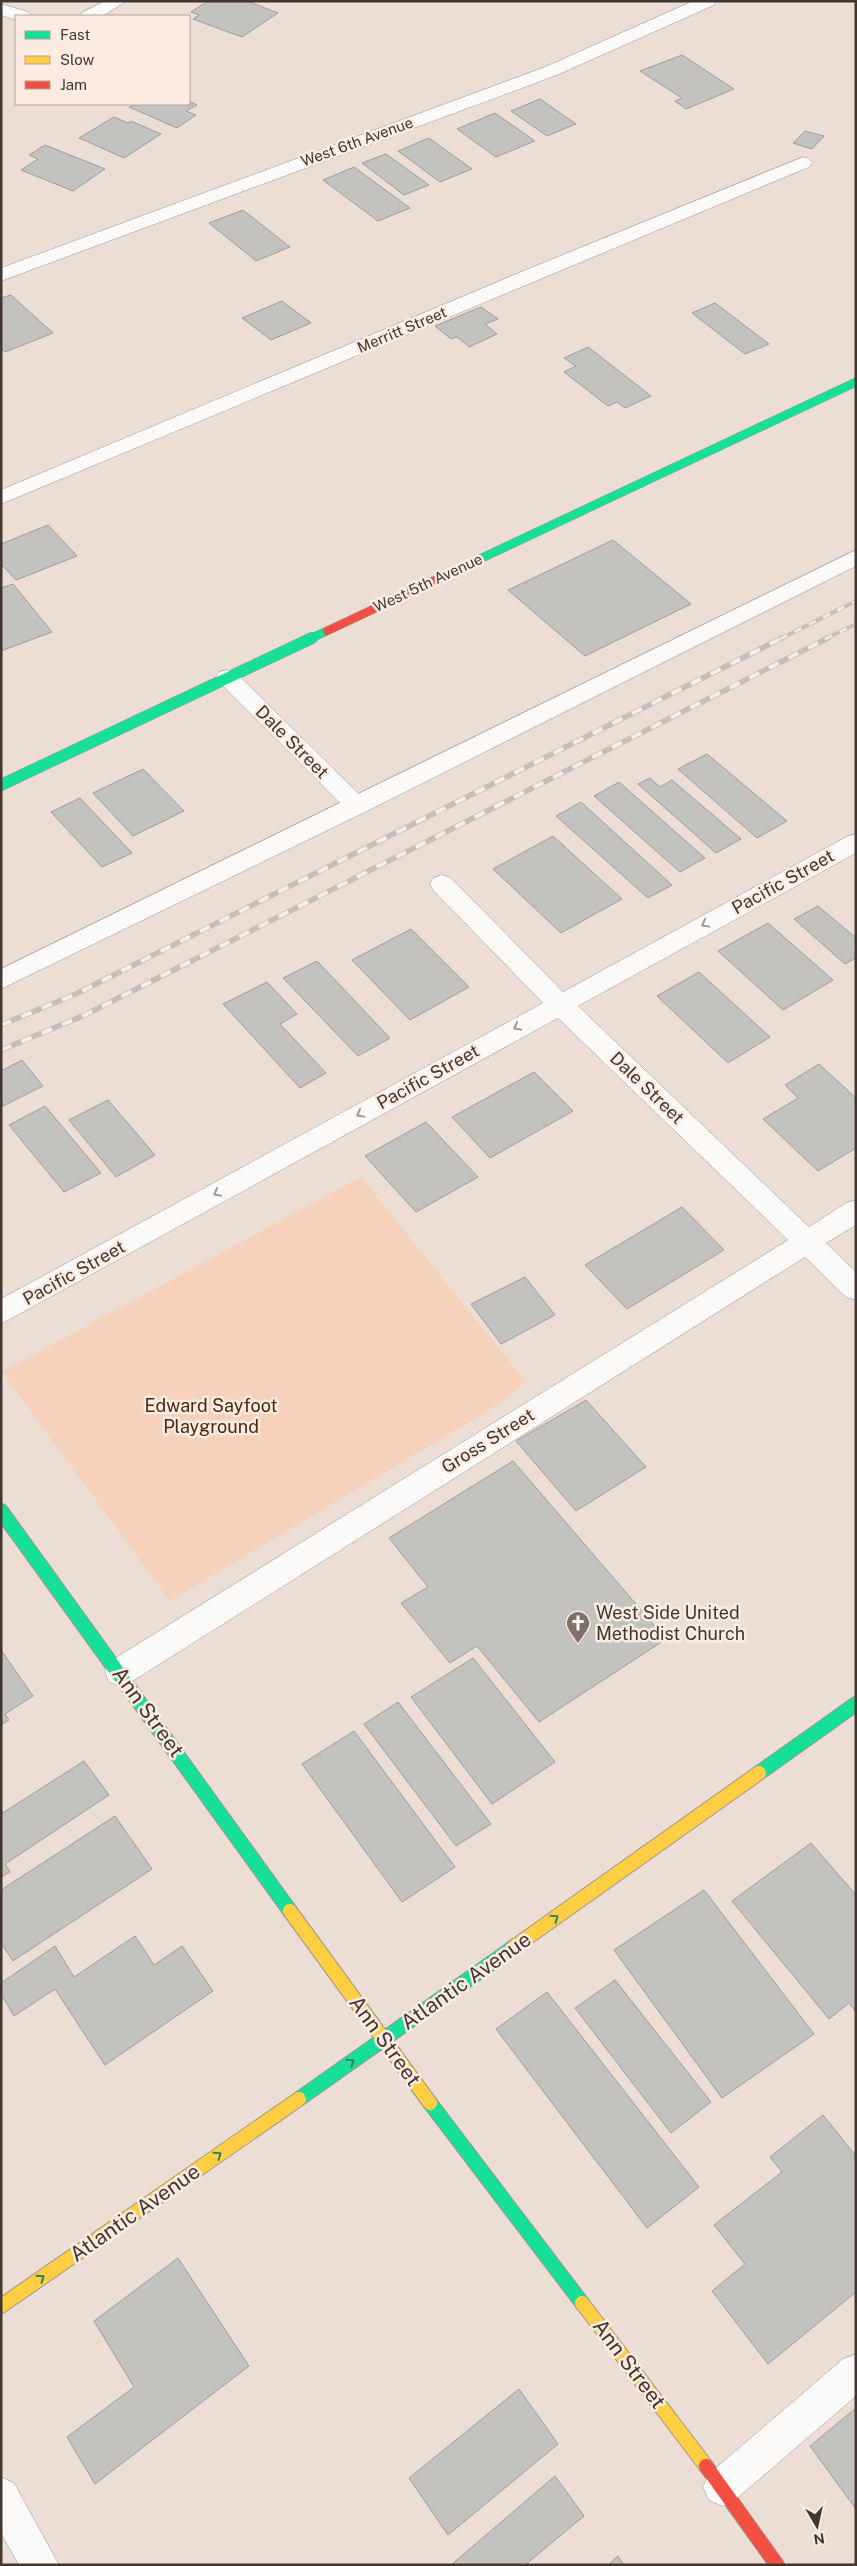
<svg xmlns="http://www.w3.org/2000/svg" width="857" height="2566" font-family="'Public Sans',sans-serif">
<style>
.green{fill:#f6d1bc}
.building{fill:#c3c2be;stroke:#9d9d98}
.lines{fill:none;stroke-linecap:round;stroke-linejoin:round}
.lane-casing{stroke:#9f948e;stroke-width:1}
.street-casing{stroke:#9f948e;stroke-width:1}
.fast-far2-casing{stroke:#9f948e;stroke-width:9}
.fast-far1-casing{stroke:#9f948e;stroke-width:12}
.fast-casing{stroke:#9f948e;stroke-width:16}
.slow-casing{stroke:#9f948e;stroke-width:16}
.jam-far1-casing{stroke:#9f948e;stroke-width:9}
.jam-casing{stroke:#9f948e;stroke-width:16}
.lane{fill:#fcfaf9;fill-rule:evenodd}
.street{fill:#fcfaf9;fill-rule:evenodd}
.fast-far2{stroke:#16e098;stroke-width:8}
.fast-far1{stroke:#16e098;stroke-width:11}
.fast{stroke:#16e098;stroke-width:14}
.slow{stroke:#ffcf43;stroke-width:14}
.jam-far1{stroke:#f24e42;stroke-width:8}
.jam{stroke:#f24e42;stroke-width:14}
.rail-far1-casing{stroke:#c2bfbc;stroke-width:4}
.rail-casing{stroke:#c2bfbc;stroke-width:5.5}
.rail-far1{stroke:#fcebe1;stroke-width:2.5;stroke-dasharray:8;stroke-linecap:butt}
.rail{stroke:#fcebe1;stroke-width:4;stroke-dasharray:11;stroke-linecap:butt}
.oneway{stroke:#9f9894}
.oneway2{stroke:#2e835f}
.labels{text-anchor:middle;stroke-width:5;stroke-linejoin:round;paint-order:stroke}
.far-street-label{font-size:15px;fill:#423730;stroke:#fcebe1}
.street-label{font-size:18px;fill:#423730;stroke:#fcebe1}
.park-label{font-size:18px;fill:#4a2711;stroke:#fcebe1}
.poi-label{font-size:18px;fill:#423730;stroke:#fcebe1;text-anchor:start}
.near-street-label{font-size:21px;fill:#423730;stroke:#fcebe1}
</style>
<rect width="100%" height="100%" fill="#edded5"/>
<!-- green -->
<path class="green" d="M361 1177 526 1382 501 1403 170 1601 2 1372Z"/>
<!-- building -->
<g class="building">
<path d="M208 1H247L278 13 242 37 193 19 199 15 191 12Z"/>
<path d="M682 55 734 89 686 109 675 101 682 98 640 71Z"/>
<path d="M540 99 576 124 547 136 511 111Z"/>
<path d="M189 101 197 105 186 111 196 115 177 128 129 107 135 104H189Z"/>
<path d="M495 113 535 141 496 157 457 129Z"/>
<path d="M114 117 128 123 131 121 161 134 124 158 79 138Z"/>
<path d="M805 131 824 136 812 149 793 143Z"/>
<path d="M429 138 472 169 440 182 398 151Z"/>
<path d="M45 145 105 169 73 191 21 170 38 159 29 155Z"/>
<path d="M386 154 429 185 404 195 362 163Z"/>
<path d="M354 167 410 208 378 221 323 180Z"/>
<path d="M243 210 290 247 256 261 209 223Z"/>
<path d="M11 295 53 333 5 352 1 348V298Z"/>
<path d="M282 301 311 323 271 340 242 318Z"/>
<path d="M715 303 769 344 745 354 692 313Z"/>
<path d="M481 307 498 319 485 324 497 334 469 347 457 337 451 339 435 326Z"/>
<path d="M588 347 651 396 625 408 617 402 608 406 564 372 576 366 564 358Z"/>
<path d="M48 525 77 556 16 580 1 564V544Z"/>
<path d="M613 540 691 604 585 656 508 590Z"/>
<path d="M13 584 52 632 1 651V588Z"/>
<path d="M707 754 787 821 757 838 678 769Z"/>
<path d="M143 769 184 811 133 836 93 793Z"/>
<path d="M650 778 660 787 672 780 741 839 716 853 638 784Z"/>
<path d="M619 782 705 858 680 872 594 796Z"/>
<path d="M80 798 132 853 102 867 51 812Z"/>
<path d="M581 802 672 885 648 898 556 816Z"/>
<path d="M553 836 622 899 561 933 493 869Z"/>
<path d="M818 906 856 938V958L845 964 794 919Z"/>
<path d="M768 923 833 980 783 1010 718 951Z"/>
<path d="M411 929 469 987 410 1020 352 960Z"/>
<path d="M317 961 390 1038 358 1056 283 978Z"/>
<path d="M699 972 770 1037 728 1063 657 996Z"/>
<path d="M267 982 297 1014 280 1024 326 1073 300 1088 223 1004Z"/>
<path d="M22 1060 43 1086 1 1107V1071Z"/>
<path d="M819 1064 856 1098V1148L818 1171 763 1119 798 1098 785 1085Z"/>
<path d="M534 1072 573 1111 490 1158 452 1117Z"/>
<path d="M108 1100 155 1155 116 1177 69 1120Z"/>
<path d="M45 1106 101 1173 64 1192 9 1125Z"/>
<path d="M426 1122 478 1177 416 1212 365 1156Z"/>
<path d="M682 1207 724 1250 627 1309 585 1265Z"/>
<path d="M525 1277 555 1315 501 1344 471 1304Z"/>
<path d="M586 1400 646 1467 576 1511 516 1441Z"/>
<path d="M513 1461 666 1639 539 1722 477 1646 450 1663 401 1603 428 1587 389 1538Z"/>
<path d="M1 1650 33 1696 5 1714 9 1720 1 1725Z"/>
<path d="M473 1658 555 1762 492 1804 411 1697Z"/>
<path d="M398 1702 491 1824 456 1846 364 1724Z"/>
<path d="M354 1731 455 1867 402 1902 302 1764Z"/>
<path d="M84 1761 109 1795 5 1864 10 1872 1 1877V1814Z"/>
<path d="M115 1816 152 1869 13 1961 1 1943V1890Z"/>
<path d="M811 1843 856 1895V2012L849 2003 829 2019 732 1901Z"/>
<path d="M704 1890 814 2034 722 2098 614 1950Z"/>
<path d="M135 1936 154 1965 182 1946 213 1991 105 2065 55 1989 14 2016 1 1994V1983L55 1946 74 1977Z"/>
<path d="M615 1980 711 2102 671 2133 575 2008Z"/>
<path d="M547 1992 699 2187 647 2228 496 2029Z"/>
<path d="M823 2115 856 2156V2292L768 2364 712 2291 745 2264 714 2225 782 2172 770 2157Z"/>
<path d="M178 2258 249 2366 95 2484 67 2437 134 2387 94 2321Z"/>
<path d="M519 2389 558 2444 448 2535 409 2478Z"/>
<path d="M856 2408V2509L810 2446Z"/>
<path d="M555 2476 584 2516 525 2565H451Z"/>
<path d="M618 2556 624 2565H608Z"/>
</g>
<g class="lines">
<!-- lane casing -->
<g class="lane-casing">
<g id="lane">
<path d="M105 1H127L102 16H80L83 12Z"/>
<path d="M1 4 28 12 31 16H16V20L1 15Z"/>
<path d="M856 550V566L365 812 1 989V969Z"/>
<path d="M1 2477 14 2483 59 2565H19L1 2533Z"/>
</g>
</g>
<!-- street casing -->
<g class="street-casing">
<g id="street">
<path d="M693 1H716L714 5 557 75 1 281V268L545 67Z"/>
<path d="M803 157 809 159 812 163 809 167 1 504V490L533 267Z"/>
<path d="M227 670 235 672 365 800 369 806 365 812 357 814 349 812 219 682 216 677 219 672Z"/>
<path d="M856 834V853L578 1006 809 1227 846 1203 856 1200V1225L826 1243 856 1272V1300L846 1297 805 1257 131 1682 120 1686 109 1682 105 1672 109 1662 788 1240 558 1018 1 1324V1299L543 1003 433 890 430 884 433 878 442 875 451 878 563 992 848 836Z"/>
<path d="M856 2354V2396L735 2500 722 2506 709 2500 703 2487 709 2474 843 2359Z"/>
</g>
</g>
<!-- fast-far2 casing -->
<g class="fast-far2-casing">
<g id="fast-far2">
<path d="M467 565 856 382"/>
<path d="M309 639 327 631"/>
</g>
</g>
<!-- fast-far1 casing -->
<g class="fast-far1-casing">
<path id="fast-far1" d="M1 785 312 638"/>
</g>
<!-- fast casing -->
<g class="fast-casing">
<g id="fast">
<path d="M1 1511 290 1911"/>
<path d="M759 1773 856 1704"/>
<path d="M299 2099 514 1947"/>
<path d="M430 2103 582 2303"/>
</g>
</g>
<!-- slow casing -->
<g class="slow-casing">
<g id="slow">
<path d="M290 1911 430 2103"/>
<path d="M514 1947 759 1773"/>
<path d="M582 2303 706 2466"/>
<path d="M1 2306 299 2099"/>
</g>
</g>
<!-- jam-far1 casing -->
<g class="jam-far1-casing">
<path id="jam-far1" d="M327 631 467 565"/>
</g>
<!-- jam casing -->
<g class="jam-casing">
<path id="jam" d="M706 2466 777 2565"/>
</g>
<!-- lane -->
<use href="#lane" class="lane"/>
<!-- street -->
<use href="#street" class="street"/>
<!-- fast-far2 -->
<use href="#fast-far2" class="fast-far2"/>
<!-- fast-far1 -->
<use href="#fast-far1" class="fast-far1"/>
<!-- fast -->
<use href="#fast" class="fast"/>
<!-- slow -->
<use href="#slow" class="slow"/>
<!-- jam-far1 -->
<use href="#jam-far1" class="jam-far1"/>
<!-- jam -->
<use href="#jam" class="jam"/>
<!-- rail-far1 casing -->
<g class="rail-far1-casing">
<g id="rail-far1">
<path d="M780 639 856 601"/>
<path d="M825 639 856 624"/>
</g>
</g>
<!-- rail casing -->
<g class="rail-casing">
<g id="rail">
<path d="M1 1025 76 994 782 638"/>
<path d="M1 1050 85 1015 828 638"/>
</g>
</g>
<!-- rail-far1 -->
<use href="#rail-far1" class="rail-far1"/>
<!-- rail -->
<use href="#rail" class="rail"/>
</g>
<!-- one-way arrows -->
<defs><path id="oneway-chevron" d="M-2-3.5L2.5 0L-2 3.5" fill="none" stroke-width="1.6" stroke-linecap="round" stroke-linejoin="round" transform="scale(1.25)"/></defs>
<g class="oneway">
<use href="#oneway-chevron" transform="translate(705 924) rotate(151)"/>
<use href="#oneway-chevron" transform="translate(517 1027) rotate(151)"/>
<use href="#oneway-chevron" transform="translate(360 1114) rotate(151)"/>
<use href="#oneway-chevron" transform="translate(217 1193) rotate(151)"/>
</g>
<g class="oneway2">
<use href="#oneway-chevron" transform="translate(555 1918) rotate(-35)"/>
<use href="#oneway-chevron" transform="translate(351 2062) rotate(-35)"/>
<use href="#oneway-chevron" transform="translate(218 2155) rotate(-35)"/>
<use href="#oneway-chevron" transform="translate(41 2278) rotate(-35)"/>
</g>
<!-- icons -->
<defs>
<g id="church-pin" transform="scale(1.25)"><path d="M0 17L-7.5 6A9.5 9.5 0 1 1 7.5 6Z" fill="#7e716a" stroke="#fcebe1"/><path d="M-1.2-6h2.4v3.5h3.3v2.4h-3.3V6h-2.4V-.1h-3.3v-2.4h3.3Z" fill="#fff"/></g>
</defs>
<g fill-rule="evenodd">
<use href="#church-pin" x="578" y="1623"/>
</g>
<g class="labels">
<!-- far-street labels -->
<g class="far-street-label">
<text transform="translate(357 142) rotate(-20)" y="5">West 6th Avenue</text>
<text transform="translate(402 330) rotate(-23)" y="5">Merritt Street</text>
<text transform="translate(428 583) rotate(-25)" y="5">West 5th Avenue</text>
</g>
<!-- street labels -->
<g class="street-label">
<text transform="translate(292 742) rotate(45)" y="6">Dale Street</text>
<text transform="translate(783 882) rotate(-29)" y="6">Pacific Street</text>
<text transform="translate(428 1077) rotate(-29)" y="6">Pacific Street</text>
<text transform="translate(647 1088) rotate(44)" y="6">Dale Street</text>
<text transform="translate(74 1273) rotate(-29)" y="6">Pacific Street</text>
<text transform="translate(488 1441) rotate(-32)" y="6">Gross Street</text>
</g>
<!-- park labels -->
<g class="park-label">
<text x="211" y="1412">Edward Sayfoot<tspan x="211" dy="21">Playground</tspan></text>
</g>
<!-- poi labels -->
<g class="poi-label">
<text x="596" y="1619">West Side United<tspan x="596" dy="21">Methodist Church</tspan></text>
</g>
<!-- near-street labels -->
<g class="near-street-label">
<text transform="translate(148 1712) rotate(54)" y="7">Ann Street</text>
<text transform="translate(466 1981) rotate(-35)" y="7">Atlantic Avenue</text>
<text transform="translate(385 2041) rotate(54)" y="7">Ann Street</text>
<text transform="translate(135 2213) rotate(-35)" y="7">Atlantic Avenue</text>
<text transform="translate(629 2364) rotate(53)" y="7">Ann Street</text>
</g>
</g>
<!-- border -->
<rect width="857" height="2566" fill="none" stroke="#423730" stroke-width="5"/>
<!-- legend -->
<rect x="15" y="15" width="175" height="90" fill="#fcebe1" stroke="#b2a39a"/>
<rect x="25" y="31" width="25" height="8" fill="#16e098" stroke="#b2a39a"/>
<text x="60" y="40" font-size="15" fill="#423730">Fast</text>
<rect x="25" y="56" width="25" height="8" fill="#ffcf43" stroke="#b2a39a"/>
<text x="60" y="65" font-size="15" fill="#423730">Slow</text>
<rect x="25" y="81" width="25" height="8" fill="#f24e42" stroke="#b2a39a"/>
<text x="60" y="90" font-size="15" fill="#423730">Jam</text>
<!-- north arrow -->
<g transform="translate(817 2526) rotate(171)" stroke="#fcebe1" stroke-width="4" paint-order="stroke">
<path d="M0-4L9 19L0 12L-9 19Z" fill="#423730"/>
<text y="-8" font-size="14" font-weight="bold" text-anchor="middle" fill="#423730">N</text>
</g>
</svg>
